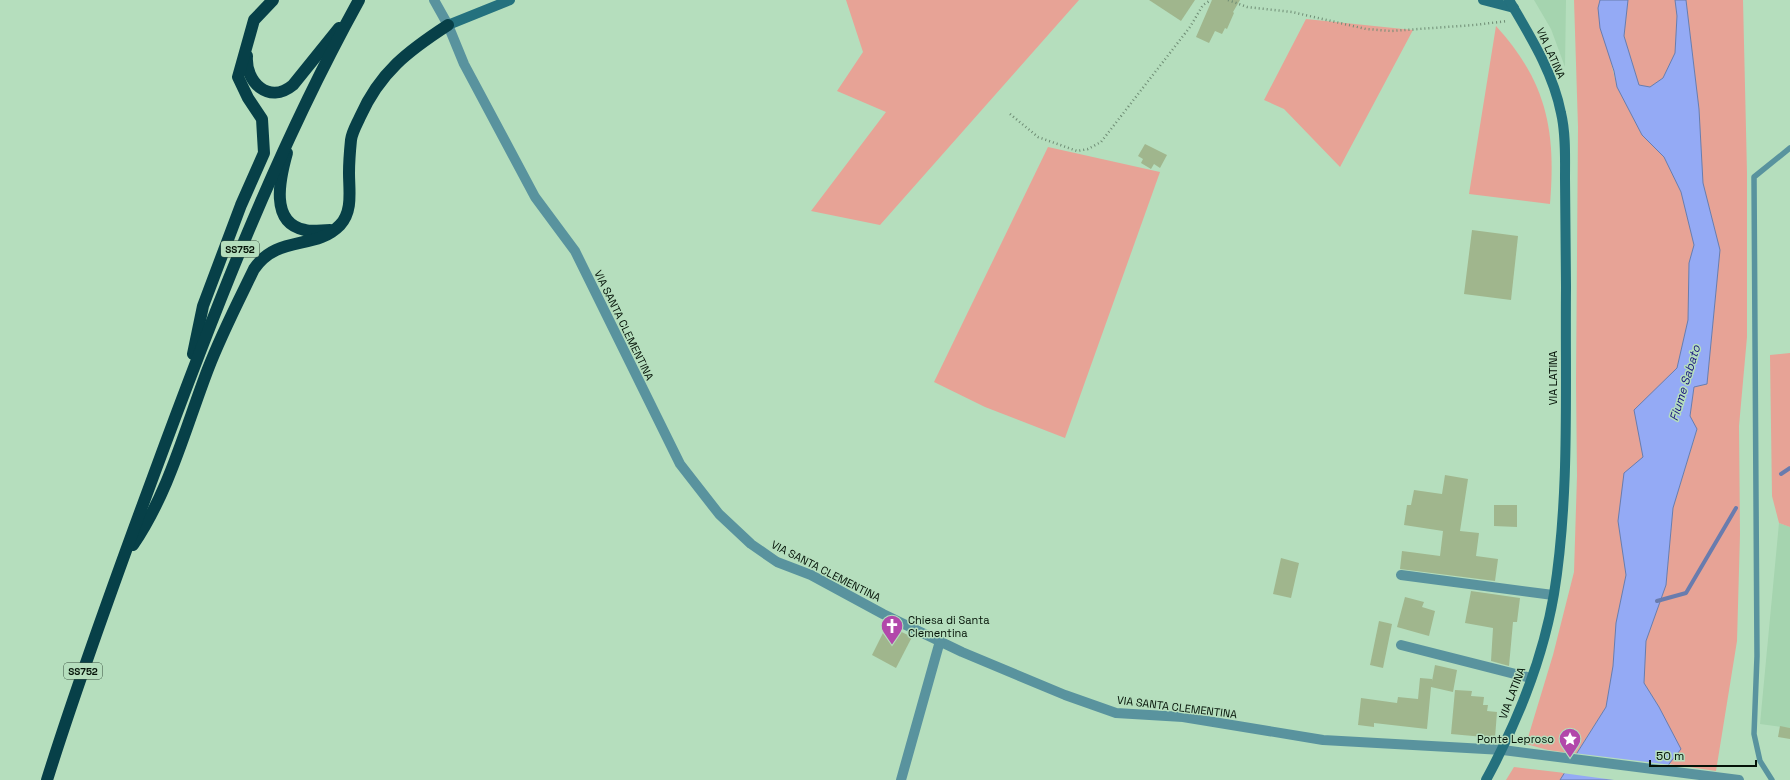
<svg xmlns="http://www.w3.org/2000/svg" width="1790" height="780" font-family="'Space Grotesk',sans-serif">
<style>
.built{fill:#a5d4af}
.green{fill:#e7a396}
.water{fill:#94aaf5;stroke:#697cae}
.pier{fill:#b5debd}
.lines{fill:none;stroke-linecap:round;stroke-linejoin:round}
.stream{stroke:#697cae;stroke-width:4}
.building{fill:#a0b68d}
.path{stroke:#6e8c74;stroke-width:2.5;stroke-dasharray:1 3;stroke-linecap:butt}
.lane{stroke:#59939e;stroke-width:5.5}
.street{stroke:#59939e;stroke-width:10}
.secondary{stroke:#24717e;stroke-width:10}
.highway{stroke:#074048;stroke-width:12}
.labels{text-anchor:middle;stroke-width:3;stroke-linejoin:round;paint-order:stroke}
.shield{fill:#b5debd;stroke:#394f3e;stroke-width:1}
.shield-label{font-size:10px;font-weight:bold;fill:#041207}
.street-label{font-size:11px;fill:#041207;stroke:#b5debd}
.poi-label{font-size:11px;fill:#041207;stroke:#b5debd;text-anchor:start}
.water-label{font-size:12px;font-style:italic;fill:#17137f;stroke:#b5debd}
</style>
<rect width="100%" height="100%" fill="#b5debd"/>
<!-- built -->
<g class="built">
<path d="M1534 0H1566L1565 67 1551 29Z"/>
<path d="M1779 523 1790 527V728L1760 724Z"/>
</g>
<!-- green -->
<g class="green">
<path d="M846 0H1079L880 225 811 211 886 112 837 91 863 52Z"/>
<path d="M1574 0H1600L1598 8 1617 87 1642 135 1664 157 1681 192 1694 245 1689 263 1688 320 1677 368 1635 410 1643 457 1618 521 1626 575 1616 623 1613 666 1606 707 1576 754 1548 750 1526 744 1553 655 1574 572 1577 476 1576 383 1578 127Z"/>
<path d="M1628 0H1675L1677 16 1675 53 1663 78 1650 87 1639 85 1624 36Z"/>
<path d="M1686 0H1743L1747 173V337L1739 426 1740 534 1737 641 1716 771 1669 764 1680 749 1659 707 1644 683 1646 641 1666 585 1673 508 1697 430 1690 416 1694 387 1707 384 1720 250 1703 183 1699 109Z"/>
<path d="M1306 19 1413 30 1340 167 1284 109 1264 100Z"/>
<path d="M1496 26C1547 82 1556 131 1550 204L1469 194Z"/>
<path d="M1048 147 1160 172 1065 438 985 407 934 382Z"/>
<path d="M1790 353V527L1779 523 1772 496 1770 355Z"/>
<path d="M1514 767 1565 773 1560 780H1506Z"/>
</g>
<!-- water -->
<path class="water" d="M1600 0H1628L1624 36 1639 85 1650 87 1663 78 1675 53 1677 16 1675 0H1686L1699 109 1703 183 1720 250 1707 384 1694 387 1690 416 1697 429 1673 508 1666 585 1646 641 1644 683 1659 707 1681 749 1669 764 1664 780H1560L1606 707 1613 666 1616 623 1626 575 1618 521 1624 473 1643 457 1634 410 1677 368 1688 320 1689 263 1694 245 1681 192 1664 157 1642 135 1617 87 1614 71 1600 28 1598 8Z"/>
<!-- pier -->
<path class="pier" d="M1574 753 1672 765 1666 780H1614L1562 773Z"/>
<g class="lines">
<!-- stream -->
<g class="stream">
<path d="M1781 474 1790 468"/>
<path d="M1657 601 1686 593 1736 508"/>
</g>
</g>
<!-- building -->
<g class="building">
<path d="M1149 0H1195L1181 21Z"/>
<path d="M1212 0H1240L1233 12 1234 13 1227 29 1225 28 1222 34 1215 31 1209 43 1196 37Z"/>
<path d="M1145 144 1167 155 1160 168 1154 164 1151 169 1141 163 1143 159 1138 156Z"/>
<path d="M1472 230 1518 236 1511 300 1464 294Z"/>
<path d="M1445 475 1468 479 1460 531 1479 533 1476 556 1498 559 1495 581 1400 569 1402 551 1440 556 1443 531 1404 525 1407 505H1411L1414 490 1442 494Z"/>
<path d="M1494 505H1517V527L1494 526Z"/>
<path d="M1281 558 1299 563 1291 598 1273 594Z"/>
<path d="M1471 591 1520 598 1517 622H1513L1509 666 1491 661 1493 628 1465 623Z"/>
<path d="M1405 597 1424 602 1422 607 1435 611 1429 636 1397 627Z"/>
<path d="M1379 621 1392 624 1383 668 1370 665Z"/>
<path d="M887 625 912 637 896 668 872 655Z"/>
<path d="M1435 665 1457 670 1453 692 1431 687 1427 729 1374 723V727L1358 725 1361 698 1397 703 1398 697 1418 699 1420 678 1432 679V681Z"/>
<path d="M1455 690 1472 691 1471 696 1484 697 1483 705H1488L1487 711 1497 712 1495 738 1451 734Z"/>
<path d="M1780 726 1790 728V739L1778 737Z"/>
</g>
<g class="lines">
<!-- path -->
<g class="path">
<path d="M1228 0 1247 7 1292 12 1366 29 1391 31 1474 25 1508 21"/>
<path d="M1010 114 1038 137 1077 151 1088 149 1101 142 1190 27 1203 5 1211 0"/>
</g>
<!-- lane -->
<path class="lane" d="M1772 780 1760 761 1754 734 1757 656 1754 177 1790 148"/>
<!-- street -->
<g class="street">
<path d="M434 0 448 25 464 64 535 197 575 251 680 464 719 514 751 544 777 562 811 575 883 614 962 652 1065 695 1116 713 1183 717 1323 740 1503 750 1739 780"/>
<path d="M1401 575 1553 595"/>
<path d="M1401 645 1531 678"/>
<path d="M901 780 940 641"/>
</g>
<!-- secondary -->
<g class="secondary">
<path d="M1483 0 1514 8"/>
<path d="M448 25 510 0"/>
<path d="M1486 780C1517 723 1543 658 1554 594 1570 495 1565 388 1566 287 1566 251 1565 214 1565 178 1565 157 1566 134 1561 113 1553 72 1530 36 1509 0"/>
</g>
<!-- highway -->
<g class="highway">
<path d="M247 56C245 82 269 105 293 85L339 28"/>
<path d="M287 153C280 178 269 223 305 230 312 232 322 230 330 230"/>
<path d="M193 354 203 306 241 205 264 153 262 119 248 98 238 77 254 20 273 0"/>
<path d="M133 545C169 492 185 429 208 369 221 335 238 302 254 269 278 234 315 251 340 225 353 211 349 191 349 173 349 162 350 150 351 140 352 132 357 124 360 117 380 72 408 51 448 25"/>
<path d="M47 780C79 678 116 577 153 477 213 314 275 152 359 0"/>
</g>
</g>
<!-- icons -->
<defs>
<g id="church-pin" transform="scale(1.15)"><path d="M0 17L-7.5 6A9.5 9.5 0 1 1 7.5 6Z" fill="#b248aa" stroke="#b5debd"/><path d="M-1.2-6h2.4v3.5h3.3v2.4h-3.3V6h-2.4V-.1h-3.3v-2.4h3.3Z" fill="#fff"/></g>
<g id="sight-pin" transform="scale(1.15)"><path d="M0 17L-7.5 6A9.5 9.5 0 1 1 7.5 6Z" fill="#b248aa" stroke="#b5debd"/><path d="M0-6L1.8-2.2L6-1.7L2.9 1.2L3.7 5.4L0 3.3L-3.7 5.4L-2.9 1.2L-6-1.7L-1.8-2.2Z" fill="#fff"/></g>
</defs>
<g fill-rule="evenodd">
<use href="#church-pin" x="892" y="626"/>
<use href="#sight-pin" x="1570" y="739"/>
</g>
<g class="labels">
<!-- shield labels -->
<g class="shield">
<rect x="221" y="241" width="38" height="16" rx="3"/>
<rect x="64" y="663" width="38" height="16" rx="3"/>
</g>
<g class="shield-label">
<text x="240" y="253">SS752</text>
<text x="83" y="675">SS752</text>
</g>
<!-- street labels -->
<g class="street-label">
<text transform="translate(1551 53) rotate(66)" y="4">VIA LATINA</text>
<text transform="translate(624 325) rotate(64)" y="4">VIA SANTA CLEMENTINA</text>
<text transform="translate(1553 378) rotate(-90)" y="4">VIA LATINA</text>
<text transform="translate(826 571) rotate(27)" y="4">VIA SANTA CLEMENTINA</text>
<text transform="translate(1512 693) rotate(-69)" y="4">VIA LATINA</text>
<text transform="translate(1177 707) rotate(7)" y="4">VIA SANTA CLEMENTINA</text>
</g>
<!-- poi labels -->
<g class="poi-label">
<text x="908" y="624">Chiesa di Santa<tspan x="908" dy="13">Clementina</tspan></text>
<text x="1554" y="743" text-anchor="end">Ponte Leproso</text>
</g>
<!-- water labels -->
<g class="water-label">
<text transform="translate(1685 383) rotate(-73)" y="4">Fiume Sabato</text>
</g>
</g>
<!-- scale -->
<path d="M1650 760v6h106v-6" fill="none" stroke="#041207" stroke-width="2"/>
<text x="1656" y="760" font-size="12" fill="#041207" stroke="#b5debd" stroke-width="3" paint-order="stroke">50 m</text>
</svg>
